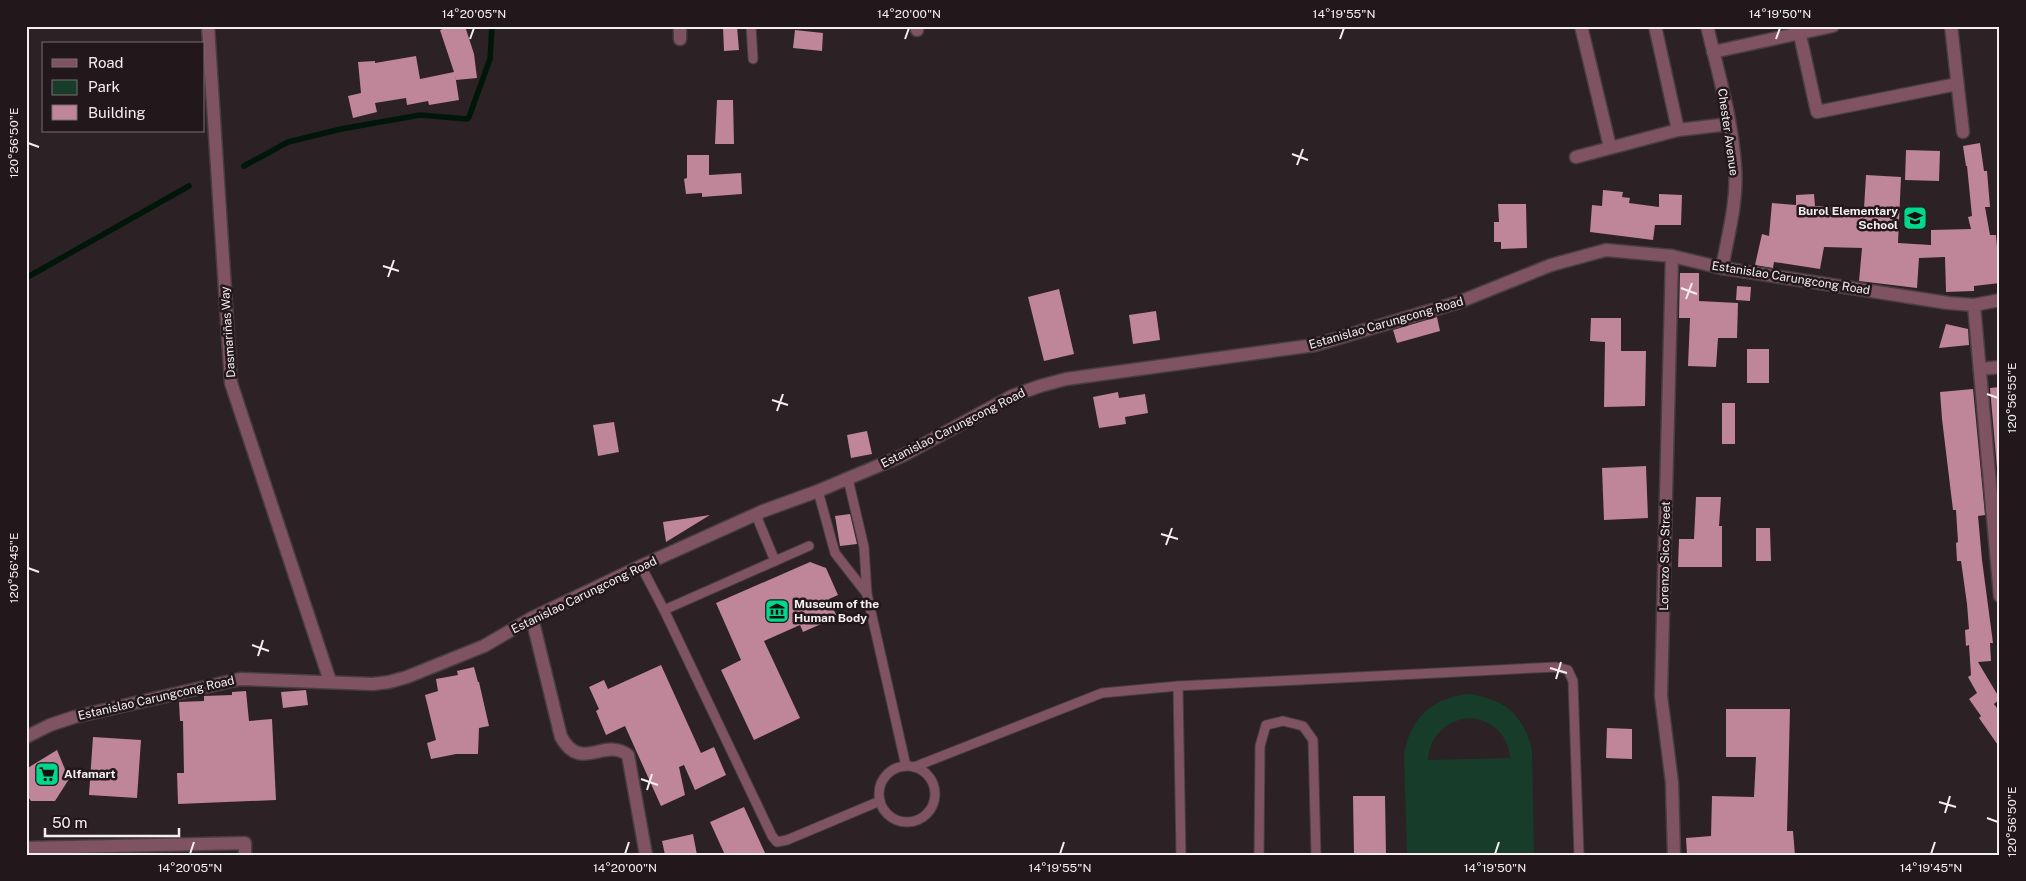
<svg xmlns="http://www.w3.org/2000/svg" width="2026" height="881" font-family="'Public Sans',sans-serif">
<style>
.green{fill:#183c2a;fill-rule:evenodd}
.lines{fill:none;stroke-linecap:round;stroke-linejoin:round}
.stream{stroke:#001608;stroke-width:5.5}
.building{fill:#bf8598}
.service-casing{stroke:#483e41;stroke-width:11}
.minor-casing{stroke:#483e41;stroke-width:15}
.tertiary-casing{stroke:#483e41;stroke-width:15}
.service{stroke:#7f5361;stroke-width:9}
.minor{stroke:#7f5361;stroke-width:12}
.tertiary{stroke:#7f5361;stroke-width:12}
.ticks{fill:none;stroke:#f5eef0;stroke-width:2}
.labels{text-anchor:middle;stroke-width:5;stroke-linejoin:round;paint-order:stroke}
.street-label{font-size:12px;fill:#f5eef0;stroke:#22181b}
.poi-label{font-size:12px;font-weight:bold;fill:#f5eef0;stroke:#22181b;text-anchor:start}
.neatline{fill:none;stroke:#f5eef0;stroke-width:2}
.ticks-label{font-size:12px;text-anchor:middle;fill:#f5eef0}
</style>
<rect width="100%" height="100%" fill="#2c2124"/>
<!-- green -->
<path class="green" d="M1466 694C1503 697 1524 715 1532 750L1534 855H1407L1404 754C1411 718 1430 700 1466 694ZM1469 718C1492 720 1508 734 1510 758L1428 760C1430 736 1445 721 1469 718Z"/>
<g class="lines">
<!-- stream -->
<g class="stream">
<path d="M244 166 288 142 341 129 420 115 467 119 469 117 490 59 492 26"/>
<path d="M26 278 189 186"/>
</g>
</g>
<!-- building -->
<g class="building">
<path d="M450 26H465L474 54 477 78 456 80 455 74 459 100 429 105 428 101 407 105 406 98 375 103 377 112 353 118 348 96 361 93 358 62 375 61V63L416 56 420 79 454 72 440 30Z"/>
<path d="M737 26 739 50 724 51 723 27Z"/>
<path d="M795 30 823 33 822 51 793 48Z"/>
<path d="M717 100H733L734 144H715Z"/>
<path d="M1980 143 1984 171H1987L1990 207H1985L1990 235H1996L2000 283 1974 286V291L1946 292 1945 257 1919 258 1917 288 1859 281 1862 248 1824 247 1820 269 1774 262 1773 268 1755 265 1762 234 1769 236 1772 203 1796 205V195L1814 194 1815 206 1864 208 1866 175 1901 177 1898 243 1931 245V230L1971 229 1968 217 1972 216 1967 166H1966L1963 146Z"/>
<path d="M1906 150 1940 151 1939 181 1905 180Z"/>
<path d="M687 155H709V175L741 173 742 194 702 197V193L686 194 684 179 687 178Z"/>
<path d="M1603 190 1623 192 1622 197 1630 198 1629 203 1659 207V194L1682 195 1681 225H1655L1653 240 1590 232 1592 205 1602 206Z"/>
<path d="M1498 204H1526L1527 248 1501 249V242H1494V222H1499Z"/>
<path d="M1680 273H1699V301L1738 303 1737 338H1718L1716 367 1688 366 1690 318H1679Z"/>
<path d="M1737 286 1751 287 1750 301 1736 300Z"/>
<path d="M1059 289 1074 354 1044 361 1028 297Z"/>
<path d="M1156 311 1160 340 1133 344 1129 315Z"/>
<path d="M1437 317 1440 331 1397 343 1393 330Z"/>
<path d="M1591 318H1621V351H1646L1645 406 1604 407 1605 342 1590 341Z"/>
<path d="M1946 324 1968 329 1969 345 1939 348Z"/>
<rect x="1747" y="349" width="22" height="34"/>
<path d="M2000 387V502L1990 388Z"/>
<path d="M1973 389 1985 515 1978 516 1982 560 1993 643H1990L1991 661 1978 662 2000 699 1994 704 2000 712V748L1979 718 1981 716 1969 699 1977 693 1968 677 1971 675 1969 645 1966 646 1965 630 1969 629 1967 604 1961 561H1957L1956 543 1958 542 1956 510H1953L1942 419 1940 392Z"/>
<path d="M1118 392 1119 398 1145 394 1148 413 1125 417 1126 424 1099 428 1093 397Z"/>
<rect x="1722" y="403" width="13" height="41"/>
<path d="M614 422 619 452 598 456 593 425Z"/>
<path d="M867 431 872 454 851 458 847 435Z"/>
<path d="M1646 466 1648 518 1604 520 1602 468Z"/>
<path d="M1696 497H1721L1719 526H1722V567H1678L1679 539H1694Z"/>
<path d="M850 514 857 544 840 546 835 516Z"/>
<path d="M710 515 666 542 663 522Z"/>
<path d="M1756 528H1770L1771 561H1756Z"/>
<path d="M810 562 826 568 838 595 829 599 837 617 803 632 800 625 764 641 800 718 754 740 721 670 741 660 716 603Z"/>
<path d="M661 665 701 753 714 747 726 775 695 790 684 765 679 767 685 795 661 806 625 726 606 735 596 711 599 709 589 687 604 680 608 689Z"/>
<path d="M474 667 478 682H479L489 726 479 728 478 754H456L431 759 427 743 436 740 425 695 438 691 436 679 458 675 457 671Z"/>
<path d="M306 690 308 705 283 708 281 692Z"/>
<path d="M246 691 249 721 272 719 276 800 178 804 177 773H184L183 721H180L179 702 204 701V696L232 695V692Z"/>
<path d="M1726 709H1790L1787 831H1793L1795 855H1687L1686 838 1711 836 1712 796 1754 797 1756 757H1726Z"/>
<path d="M1607 728 1632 729V759L1606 758Z"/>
<path d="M93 737 141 740 137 798 89 795Z"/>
<path d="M57 750 69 779 55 801H31L26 794V769Z"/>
<path d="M1353 796H1385L1386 855H1354Z"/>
<path d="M744 807 766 855H725L710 822Z"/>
<path d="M693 834 697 855H665L662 841Z"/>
</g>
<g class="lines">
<!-- service casing -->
<g class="service-casing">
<g id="service">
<path d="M751 26 753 59"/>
<path d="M848 479 864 547 867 594 906 766"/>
<path d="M818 491 835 553 867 594"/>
<path d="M756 515 775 561"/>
<path d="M641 566 664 610 772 836 777 842 787 840 880 801"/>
<path d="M664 610 809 546"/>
<path d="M1178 686 1181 855"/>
<circle cx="907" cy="794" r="28"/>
<path d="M914 767 1102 693 1178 686 1556 667 1568 670 1573 681 1579 855"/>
<path d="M1259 855 1260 746 1266 725 1283 721 1303 726 1313 740 1316 855"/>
</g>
</g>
<!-- minor casing -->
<g class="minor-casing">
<g id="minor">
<path d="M917 26V30"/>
<path d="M1581 26 1610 147"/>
<path d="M1655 26 1678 130"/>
<path d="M1707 26C1718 72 1732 119 1735 166 1738 200 1728 235 1722 268"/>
<path d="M1798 26 1817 112 1957 84"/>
<path d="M1951 26 1963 132"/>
<path d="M680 39V26"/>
<path d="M1713 52 1833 26"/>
<path d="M1576 157 1678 130 1729 124"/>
<path d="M1672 256 1661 696 1672 783 1674 855"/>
<path d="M1974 305 2000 596"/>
<path d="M1980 369 2000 367"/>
<path d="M532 618 561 737C581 773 604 737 628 755L646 855"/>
<path d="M26 848 245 843V855"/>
</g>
</g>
<!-- tertiary casing -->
<g class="tertiary-casing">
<g id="tertiary">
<path d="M208 26 231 383 330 681"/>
<path d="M26 737 50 725 74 717 240 679 373 684 389 682 407 677 484 646 532 618 641 566 763 511 818 491 904 455 1012 396 1040 386 1066 379 1315 345 1459 302 1551 265 1606 250 1672 256 1722 268 1948 303 1974 305 2000 300"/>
</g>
</g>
<!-- service -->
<use href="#service" class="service"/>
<!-- minor -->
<use href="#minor" class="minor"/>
<!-- tertiary -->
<use href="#tertiary" class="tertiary"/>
</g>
<!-- ticks -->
<path class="ticks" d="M470 39 474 28M905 39 909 28M1340 39 1344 28M1776 39 1780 28M28 143 39 147M1292 154 1308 160M1297 165 1303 149M383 266 399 271M388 277 394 260M1681 288 1697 294M1686 299 1692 283M1987 394 1998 398M772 400 788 405M777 411 783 394M1161 534 1178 539M1166 545 1172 528M28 568 39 572M252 645 269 651M258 656 263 640M1550 668 1567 673M1556 679 1561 662M641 779 658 785M647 790 652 774M1939 802 1956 807M1945 813 1950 796M1987 818 1998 822M190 854 194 842M625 854 629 842M1060 854 1064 842M1495 854 1499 842M1931 854 1935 842"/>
<!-- icons -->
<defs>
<g id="school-square" transform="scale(1.25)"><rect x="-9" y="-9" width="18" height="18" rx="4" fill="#00d98c" stroke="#22181b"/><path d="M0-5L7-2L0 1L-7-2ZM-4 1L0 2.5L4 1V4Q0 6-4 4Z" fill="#111"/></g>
<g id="museum-square" transform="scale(1.25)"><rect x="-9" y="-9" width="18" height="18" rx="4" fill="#00d98c" stroke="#22181b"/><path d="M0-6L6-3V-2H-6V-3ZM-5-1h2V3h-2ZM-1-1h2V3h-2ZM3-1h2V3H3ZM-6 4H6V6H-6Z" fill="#111"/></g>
<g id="supermarket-square" transform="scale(1.25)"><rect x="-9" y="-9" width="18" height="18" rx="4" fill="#00d98c" stroke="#22181b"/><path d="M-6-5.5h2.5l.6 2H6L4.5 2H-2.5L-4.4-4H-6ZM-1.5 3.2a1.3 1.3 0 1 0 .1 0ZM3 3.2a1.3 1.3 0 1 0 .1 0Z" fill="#111"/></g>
</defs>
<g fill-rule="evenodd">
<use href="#school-square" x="1915" y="218"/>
<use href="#museum-square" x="777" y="611"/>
<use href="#supermarket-square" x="47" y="774"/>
</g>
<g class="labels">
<!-- street labels -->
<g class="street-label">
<text transform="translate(1728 132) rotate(82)" y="4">Chester Avenue</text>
<text transform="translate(1791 278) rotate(9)" y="4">Estanislao Carungcong Road</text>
<text transform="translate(1386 323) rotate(-16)" y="4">Estanislao Carungcong Road</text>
<text transform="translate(228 332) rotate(-94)" y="4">Dasmariñas Way</text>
<text transform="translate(953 428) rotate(-27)" y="4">Estanislao Carungcong Road</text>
<text transform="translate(1665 556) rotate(-89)" y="4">Lorenzo Sico Street</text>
<text transform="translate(584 595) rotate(-26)" y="4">Estanislao Carungcong Road</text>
<text transform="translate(156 698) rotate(-13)" y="4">Estanislao Carungcong Road</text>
</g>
<!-- poi labels -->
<g class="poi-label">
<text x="1898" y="215" text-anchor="end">Burol Elementary<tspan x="1898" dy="14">School</tspan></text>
<text x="794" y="608">Museum of the<tspan x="794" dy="14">Human Body</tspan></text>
<text x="64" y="778">Alfamart</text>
</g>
</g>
<!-- border -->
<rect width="2026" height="881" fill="none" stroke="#22181b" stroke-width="55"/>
<!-- legend -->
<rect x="42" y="42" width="162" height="90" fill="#22181b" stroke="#766e70"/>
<rect x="52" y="59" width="25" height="8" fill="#7f5361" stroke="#766e70"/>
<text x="88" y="68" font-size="15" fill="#f5eef0">Road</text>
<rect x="52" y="80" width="25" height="15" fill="#183c2a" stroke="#766e70"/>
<text x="88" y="92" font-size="15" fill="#f5eef0">Park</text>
<rect x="52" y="105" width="25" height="15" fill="#bf8598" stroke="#766e70"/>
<text x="88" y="118" font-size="15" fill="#f5eef0">Building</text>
<!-- scale -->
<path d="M45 828v8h134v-8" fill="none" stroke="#f5eef0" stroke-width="2.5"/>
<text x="52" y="828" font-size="15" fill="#f5eef0" stroke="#22181b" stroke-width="4" paint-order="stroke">50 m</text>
<rect x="28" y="28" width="1970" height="826" class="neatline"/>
<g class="ticks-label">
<text x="474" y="18">14°20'05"N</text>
<text x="909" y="18">14°20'00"N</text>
<text x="1344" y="18">14°19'55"N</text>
<text x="1780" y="18">14°19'50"N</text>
<text transform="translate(14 143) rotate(-90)" y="4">120°56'50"E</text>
<text transform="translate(2012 398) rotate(-90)" y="4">120°56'55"E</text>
<text transform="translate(14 568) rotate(-90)" y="4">120°56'45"E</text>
<text transform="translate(2012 822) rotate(-90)" y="4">120°56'50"E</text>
<text x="190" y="872">14°20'05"N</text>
<text x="625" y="872">14°20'00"N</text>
<text x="1060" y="872">14°19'55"N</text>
<text x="1495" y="872">14°19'50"N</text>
<text x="1931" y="872">14°19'45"N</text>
</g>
</svg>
